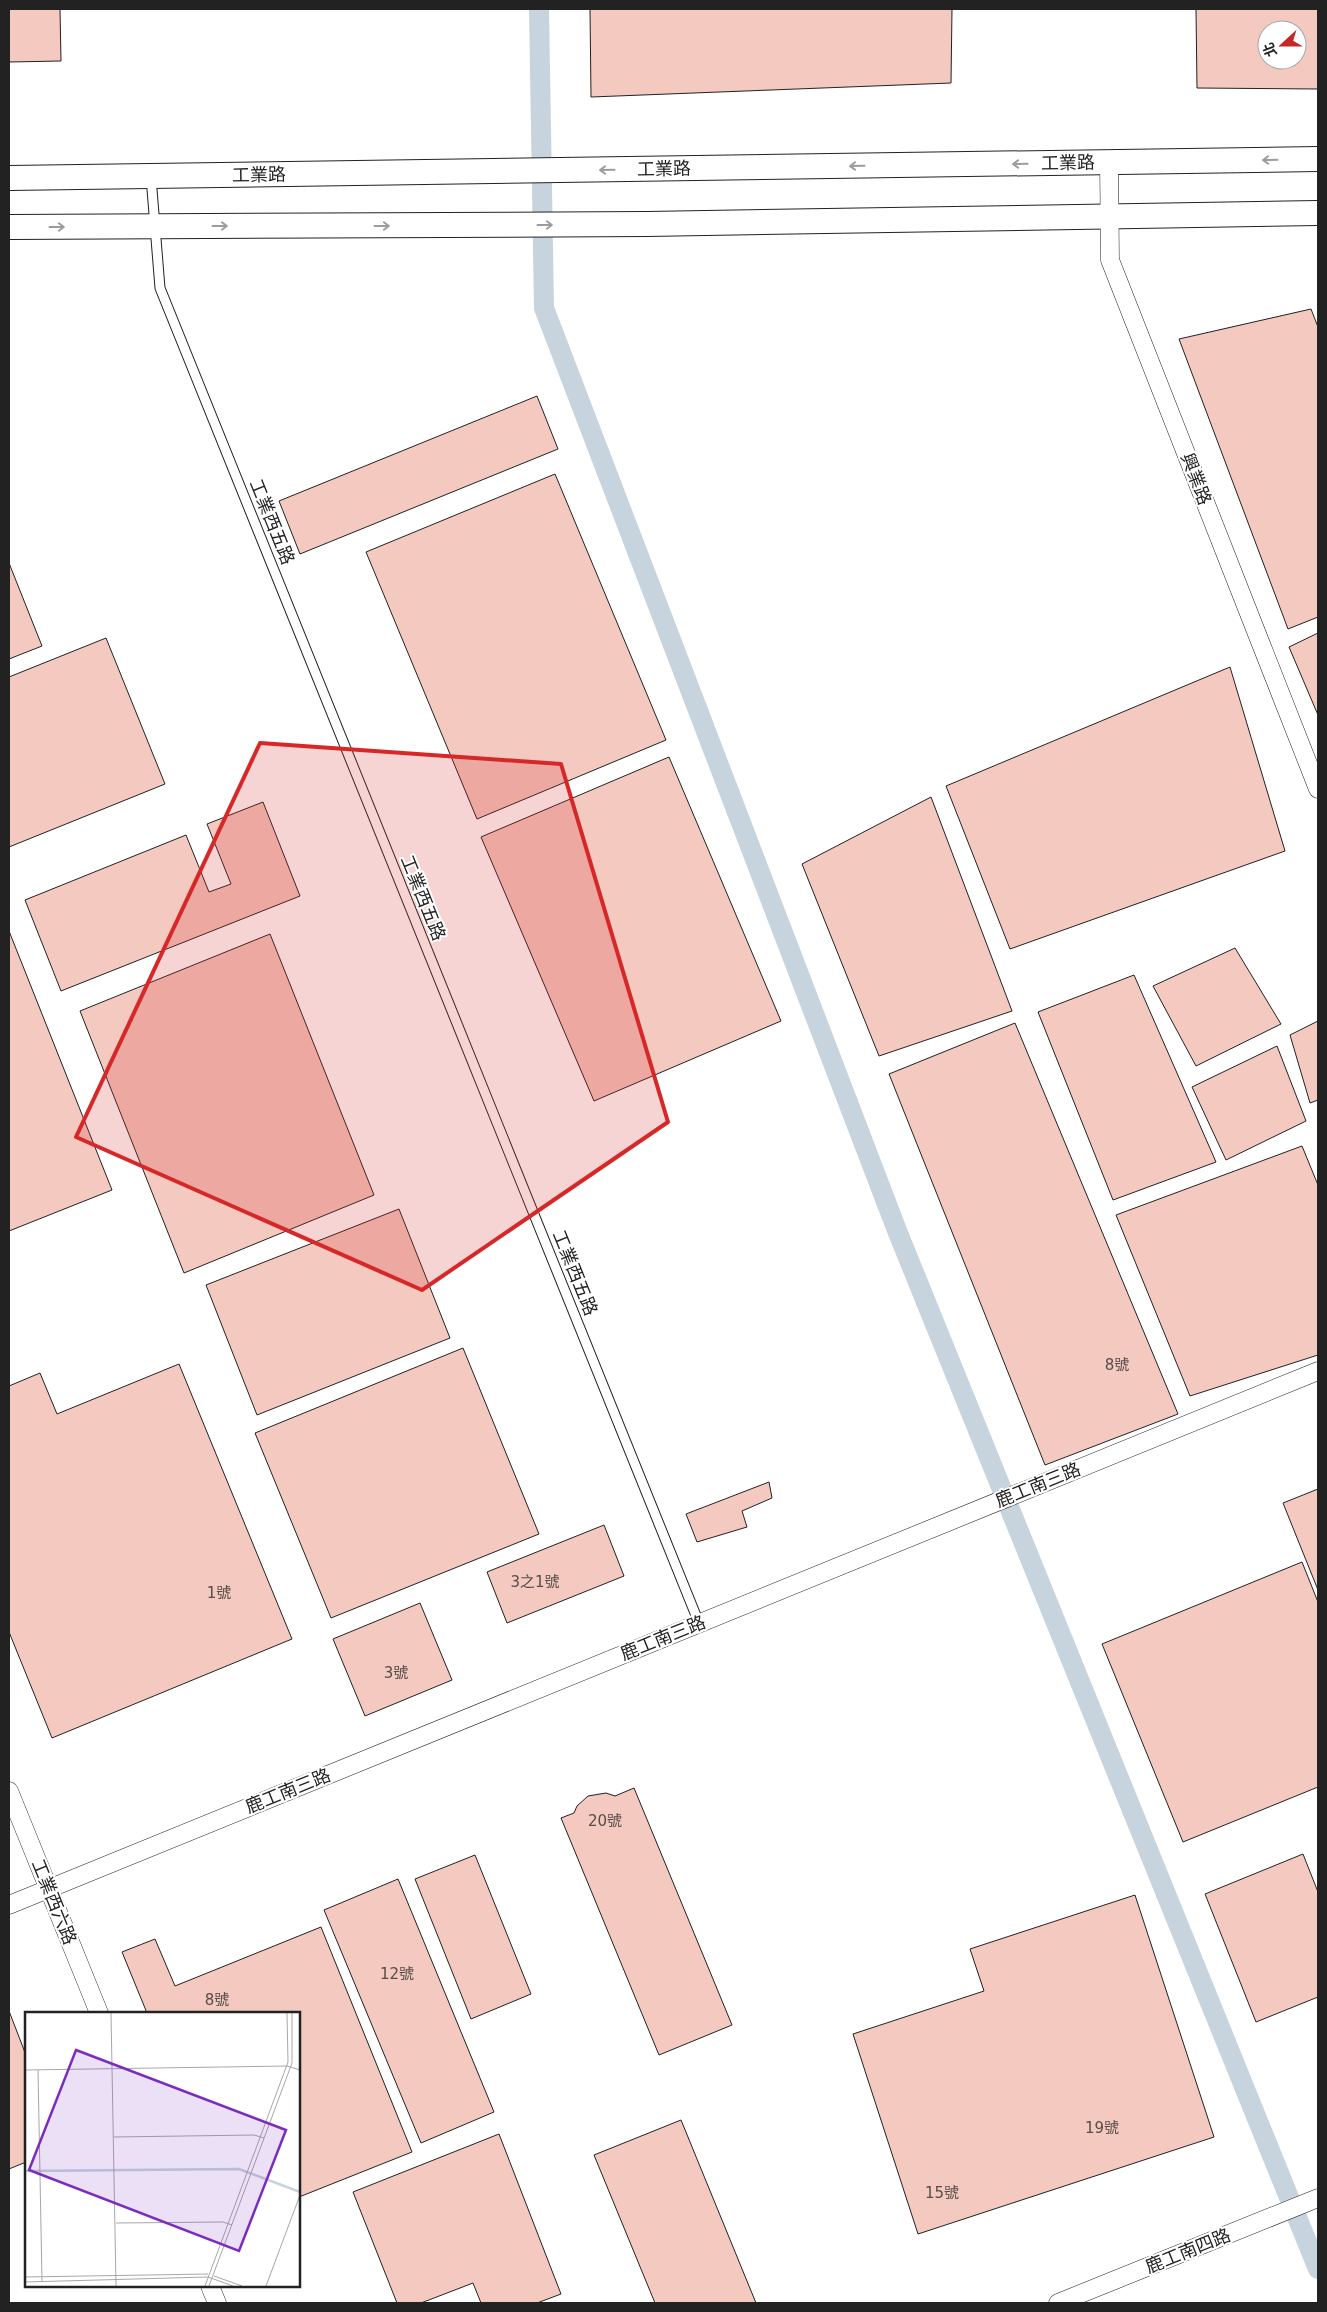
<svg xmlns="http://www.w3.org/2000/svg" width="1327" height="2312" font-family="'DejaVu Sans','Noto Sans TC',sans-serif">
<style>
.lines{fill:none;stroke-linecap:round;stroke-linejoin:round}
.canal{stroke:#c7d3dd;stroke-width:20}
.building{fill:#f3c9c0;stroke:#222;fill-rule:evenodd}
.lane-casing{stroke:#222;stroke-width:11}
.street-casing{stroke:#222;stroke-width:19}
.secondary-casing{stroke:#222;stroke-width:26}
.lane{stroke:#fff;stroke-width:9}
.street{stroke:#fff;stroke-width:18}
.secondary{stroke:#fff;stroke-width:24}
.oneway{stroke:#9c9c9c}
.marked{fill:#d62828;fill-opacity:0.2;stroke:#d62828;stroke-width:4;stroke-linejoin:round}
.labels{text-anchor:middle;stroke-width:4;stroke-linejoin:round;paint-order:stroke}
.number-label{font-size:15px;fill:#564c4a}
.street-label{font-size:18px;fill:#222;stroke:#fff}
.inset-river{fill:none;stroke:#c7d3dd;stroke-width:2.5}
.inset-road{fill:none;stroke:#a7a7a7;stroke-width:1}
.view{fill:#7b2cbf;fill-opacity:0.15;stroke:#7b2cbf;stroke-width:2.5}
.inset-edge{fill:none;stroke:#222;stroke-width:2.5}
</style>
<rect width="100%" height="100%" fill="#fff"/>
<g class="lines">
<!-- canal -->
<path class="canal" d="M539 9 544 308 898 1233 1318 2269"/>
</g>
<!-- building -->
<g class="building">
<path d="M9 9H60L61 61 9 62Z"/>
<path d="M590 9H952L951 83 591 97Z"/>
<path d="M1196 9H1318V89L1197 88ZM1267 30H1297V60H1267Z"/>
<path d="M1311 309 1318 327V617L1288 629 1179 339Z"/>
<path d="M537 396 558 449 300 554 279 501Z"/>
<path d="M555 474 666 740 477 819 366 552Z"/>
<path d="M9 563 42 646 9 659Z"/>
<path d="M1318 633V715L1289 647Z"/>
<path d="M106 638 165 784 9 847V677Z"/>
<path d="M1230 667 1285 851 1010 949 946 786Z"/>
<path d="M669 757 781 1021 594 1101 481 837Z"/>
<path d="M931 797 1012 1011 879 1056 802 864Z"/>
<path d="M263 802 300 896 61 991 25 900 186 835 209 892 231 884 207 824Z"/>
<path d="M9 931 112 1190 9 1231Z"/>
<path d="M270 934 374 1195 184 1273 80 1011Z"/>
<path d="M1235 948 1281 1024 1196 1066 1153 986Z"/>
<path d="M1134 975 1216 1162 1113 1200 1038 1012Z"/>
<path d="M1318 1021V1100L1310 1103 1290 1035Z"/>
<path d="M1015 1023 1178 1414 1045 1465 889 1074Z"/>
<path d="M1277 1046 1306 1121 1226 1160 1192 1087Z"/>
<path d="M1302 1146 1318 1185V1355L1190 1396 1116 1215Z"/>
<path d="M399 1209 450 1338 257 1415 206 1285Z"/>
<path d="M463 1348 539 1534 331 1618 255 1433Z"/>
<path d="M179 1364 292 1639 52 1738 9 1632V1386L40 1373 57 1414Z"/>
<path d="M769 1482 772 1498 742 1511 747 1527 697 1542 686 1514Z"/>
<path d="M1318 1489V1590L1283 1503Z"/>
<path d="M604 1525 624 1576 507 1623 487 1572Z"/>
<path d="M1302 1562 1318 1602V1787L1183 1842 1102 1644Z"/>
<path d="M420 1603 452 1680 365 1716 333 1639Z"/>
<path d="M634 1788 732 2025 659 2055 561 1818 574 1813 577 1806 588 1796 606 1793 615 1796Z"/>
<path d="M1303 1854 1318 1892V1997L1256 2022 1205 1894Z"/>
<path d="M475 1855 531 1994 471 2019 415 1879Z"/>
<path d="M398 1879 494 2112 421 2143 324 1910Z"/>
<path d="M1135 1895 1214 2137 918 2234 853 2034 984 1991 970 1949Z"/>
<path d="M321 1927 412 2152 299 2197V2013H147L122 1952 155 1939 175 1986Z"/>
<path d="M9 2011 26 2055V2162L9 2169Z"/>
<path d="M681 2120 756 2303H655L594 2155Z"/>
<path d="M499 2134 561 2294 537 2303H481L473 2283 421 2303H397L353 2192Z"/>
</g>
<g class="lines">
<!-- lane casing -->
<g class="lane-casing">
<path id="lane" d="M151 177 160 288 699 1623"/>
</g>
<!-- street casing -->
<g class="street-casing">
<g id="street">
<path d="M1109 162 1110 260 1318 789"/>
<path d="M9 1791 99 2013"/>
<path d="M9 1905 1318 1371"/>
<path d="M210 2286 217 2303"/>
<path d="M1058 2303 1318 2198"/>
</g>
</g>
<!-- secondary casing -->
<g class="secondary-casing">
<g id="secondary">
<path d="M9 178 1318 159"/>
<path d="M9 227 647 224 1318 213"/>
</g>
</g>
<!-- lane -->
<use href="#lane" class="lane"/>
<!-- street -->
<use href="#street" class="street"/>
<!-- secondary -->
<use href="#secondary" class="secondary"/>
</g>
<!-- one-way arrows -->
<defs><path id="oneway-shaft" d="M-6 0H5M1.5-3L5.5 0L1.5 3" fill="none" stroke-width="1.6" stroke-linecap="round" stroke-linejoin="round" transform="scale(1.25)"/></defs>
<g class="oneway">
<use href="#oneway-shaft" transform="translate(1270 160) rotate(179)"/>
<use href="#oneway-shaft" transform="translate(1020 164) rotate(179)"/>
<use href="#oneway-shaft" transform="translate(857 166) rotate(179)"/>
<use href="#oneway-shaft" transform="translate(607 170) rotate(179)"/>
<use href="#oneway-shaft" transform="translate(545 225)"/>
<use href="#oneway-shaft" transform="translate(220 226)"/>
<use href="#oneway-shaft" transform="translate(382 226)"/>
<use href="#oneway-shaft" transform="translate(57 227)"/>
</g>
<!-- marked area -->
<path class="marked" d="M260 743 561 764 668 1122 422 1290 76 1137Z"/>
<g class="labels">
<!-- number labels -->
<g class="number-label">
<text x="1117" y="1370">8號</text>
<text x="535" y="1587">3之1號</text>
<text x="219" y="1598">1號</text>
<text x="396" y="1678">3號</text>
<text x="605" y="1826">20號</text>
<text x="397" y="1979">12號</text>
<text x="217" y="2005">8號</text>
<text x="1102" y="2133">19號</text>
<text x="942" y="2198">15號</text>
</g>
<!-- street labels -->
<g class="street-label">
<text transform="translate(1068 163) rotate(-1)" y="6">工業路</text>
<text transform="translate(664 169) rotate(-1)" y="6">工業路</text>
<text transform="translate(259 175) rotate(-1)" y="6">工業路</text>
<text transform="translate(1196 479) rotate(69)" y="6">興業路</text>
<text transform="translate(272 522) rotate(68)" y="6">工業西五路</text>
<text transform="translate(423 898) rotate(68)" y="6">工業西五路</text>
<text transform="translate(575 1273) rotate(68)" y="6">工業西五路</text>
<text transform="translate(1038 1485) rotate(-22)" y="6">鹿工南三路</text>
<text transform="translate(663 1638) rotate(-22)" y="6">鹿工南三路</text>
<text transform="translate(288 1791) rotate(-22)" y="6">鹿工南三路</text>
<text transform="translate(54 1902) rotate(68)" y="6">工業西六路</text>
<text transform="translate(1188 2251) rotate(-22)" y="6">鹿工南四路</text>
</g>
</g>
<!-- overview -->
<g transform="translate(25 2012)">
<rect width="275" height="275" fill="#fff"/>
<path class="inset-river" d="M0 159 214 157 275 180"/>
<path class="inset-road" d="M86 1 91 274M0 58 262 54 275 58M13 58 17 269M89 125 229 123 239 126M91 211 198 210 207 213M189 264 217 274M0 265 183 262M0 270 183 265 208 274M180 274 263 50 262 1M184 274 267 51V1M241 274 275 183"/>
<path class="view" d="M51 38 261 118 214 239 4 158Z"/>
<rect width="275" height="275" class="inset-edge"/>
</g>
<!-- border -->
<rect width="1327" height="2312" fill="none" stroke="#222222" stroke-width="20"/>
<!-- north arrow -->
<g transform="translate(1282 45) rotate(249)"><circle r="24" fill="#ffffff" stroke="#a7a7a7"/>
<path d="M0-4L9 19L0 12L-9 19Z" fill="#c62828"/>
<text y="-8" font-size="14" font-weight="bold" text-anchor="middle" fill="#222222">北</text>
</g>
</svg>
